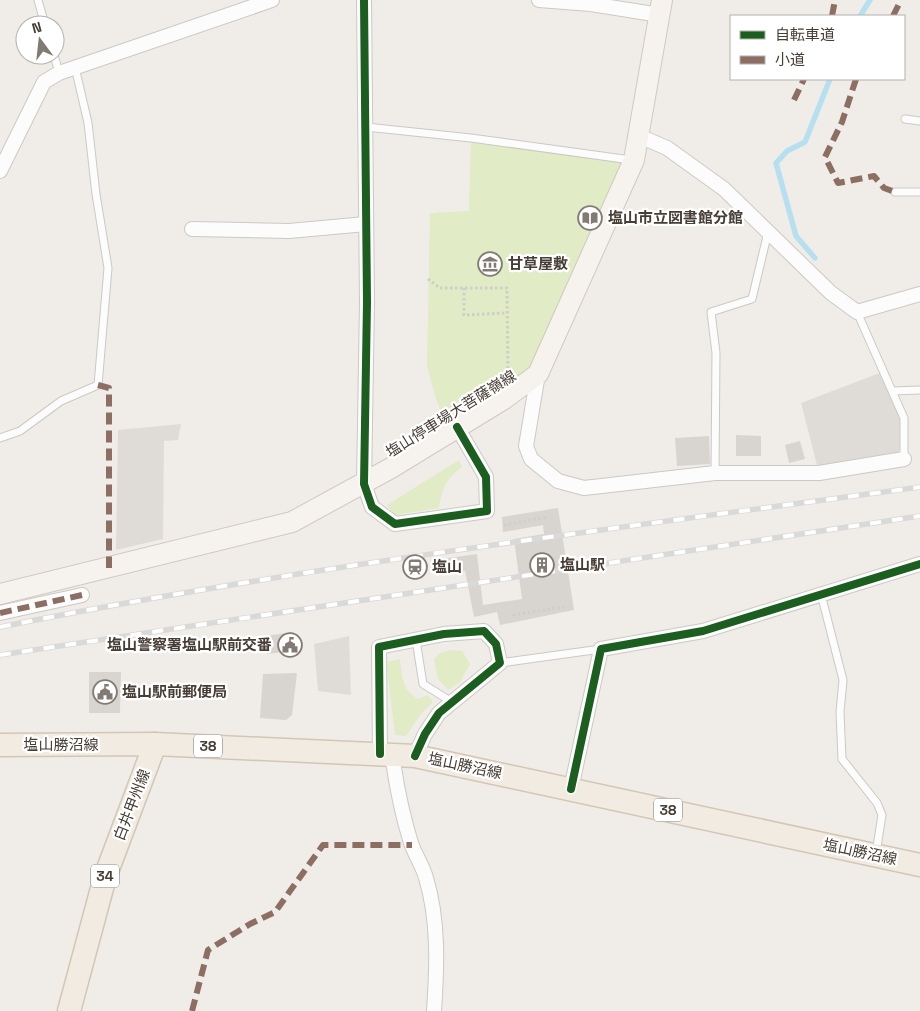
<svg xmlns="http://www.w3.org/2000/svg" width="920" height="1011" font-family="'Space Grotesk','Noto Sans JP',sans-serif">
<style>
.green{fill:#e1ebc6}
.parking{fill:#dfdcd8}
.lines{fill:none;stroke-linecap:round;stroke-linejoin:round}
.stream{stroke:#b6e0f0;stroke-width:5.5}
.building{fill:#d8d4cf}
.lane-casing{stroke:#ccc9c4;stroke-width:9}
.street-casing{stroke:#ccc9c4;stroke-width:16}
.secondary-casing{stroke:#d0c9bf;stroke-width:22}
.primary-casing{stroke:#d3c7b4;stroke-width:25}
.path{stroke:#d1cdc9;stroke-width:3;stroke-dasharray:2.5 2.5;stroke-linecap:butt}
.lane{stroke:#fdfcfc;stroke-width:7}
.street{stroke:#fdfcfc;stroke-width:14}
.secondary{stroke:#f6f3ee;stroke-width:20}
.primary{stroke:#f1ebe2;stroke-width:22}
.rail-casing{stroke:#d9d9d8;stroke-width:5.5}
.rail{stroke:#fff;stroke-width:4;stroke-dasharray:11;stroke-linecap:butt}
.quiet{stroke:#8d6e63;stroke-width:6;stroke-dasharray:12 6;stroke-linecap:butt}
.cycleway-casing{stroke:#fff;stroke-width:11}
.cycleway{stroke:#1b5e20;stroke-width:8}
.labels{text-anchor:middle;stroke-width:4.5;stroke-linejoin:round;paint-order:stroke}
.shield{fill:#fff;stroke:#7e7771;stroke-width:1}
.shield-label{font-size:14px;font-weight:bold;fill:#463d34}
.poi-label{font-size:15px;font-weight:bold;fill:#463d34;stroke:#fff;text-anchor:start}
.street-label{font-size:15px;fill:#463d34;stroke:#fff}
</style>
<rect width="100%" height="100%" fill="#f0ede8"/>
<!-- green -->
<g class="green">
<path d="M471 138 634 160 547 357 449 431 436 399 427 366 430 213 469 211Z"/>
<path d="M459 460 462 467C446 479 442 488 439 508L395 515 387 505Z"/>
<path d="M452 650 462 651 470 664 460 682 448 690 438 679 434 659 440 653Z"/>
<path d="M400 659C402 676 402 690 418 699L428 695 433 702 420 715 406 736 395 735 386 662Z"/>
</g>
<!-- parking -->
<g class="parking">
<path d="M885 371 904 418 899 454 819 473 801 403Z"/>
<path d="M181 424 178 440 164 441 163 539 116 550 118 430Z"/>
<path d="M349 636 351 695 318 691 314 644Z"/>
</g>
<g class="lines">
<!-- stream -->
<g class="stream">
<path d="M860 16 870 0"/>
<path d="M815 258 796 236 776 163 787 151 805 142 830 79"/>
</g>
</g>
<!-- building -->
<g class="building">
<path d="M736 435 761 436V456H736Z"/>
<path d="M709 436 710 464 677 466 675 438Z"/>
<path d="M800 441 805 459 789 463 785 445Z"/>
<path d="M558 508 574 610 500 625 497 612 474 617 465 571 442 573 441 559 477 554 483 605 522 599 514 539 544 534 543 525 503 532 502 517Z"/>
<path d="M294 632 297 650 267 654 265 636Z"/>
<path d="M89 672H121L120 713H89Z"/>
<path d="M297 673 292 715 286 720 260 718 263 674Z"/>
</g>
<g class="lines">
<!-- lane casing -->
<g class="lane-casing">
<g id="lane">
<path d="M38 0 45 25"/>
<path d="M54 55 59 73"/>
<path d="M905 119 920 121"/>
<path d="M366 127 471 138 631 160"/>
<path d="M895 192H920"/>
<path d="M857 312 904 418V459"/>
<path d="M893 391 920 390"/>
<path d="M0 438 20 431 61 401 98 385 108 268 96 194 88 123 75 67"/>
<path d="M715 473 716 353 711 312 752 299 768 232"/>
<path d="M821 594 843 680 840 712 842 759 877 803 882 815 876 853"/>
<path d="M416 640 423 684 452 702"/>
<path d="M500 663 601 649"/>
</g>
</g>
<!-- street casing -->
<g class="street-casing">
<g id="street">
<path d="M364 0 367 302 364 484 372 507 395 524 487 511 486 477 457 427"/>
<path d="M539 0 591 4 660 15"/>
<path d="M639 136 667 148 724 189 831 293 857 312 920 294"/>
<path d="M0 171 44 82 59 73 272 0"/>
<path d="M192 229 289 231 366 224"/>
<path d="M538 374 526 446 531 459 558 481 584 488 715 473H819L904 459"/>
<path d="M0 613 82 595"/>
<path d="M380 754 379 647 444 634 484 631 496 644 500 663 439 713 425 734 415 756"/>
<path d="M392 754C396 784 402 814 411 843 415 855 423 866 426 878 439 921 437 967 434 1011"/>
<path d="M571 789 601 649 703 631 920 564"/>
</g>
</g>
<!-- secondary casing -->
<g class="secondary-casing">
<path id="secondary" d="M0 594 292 522 391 468 504 399 538 374 634 160 662 0"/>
</g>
<!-- primary casing -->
<g class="primary-casing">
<g id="primary">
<path d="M0 745 155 744 415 756 920 865"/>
<path d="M69 1011 105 877 155 744"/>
</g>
</g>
<!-- path -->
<g class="path">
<path d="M428 279 440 288H507L508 372"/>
<path d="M464 288V315L507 313"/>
<path d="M504 525 548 517"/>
<path d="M513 615 564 607"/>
</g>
<!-- lane -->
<use href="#lane" class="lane"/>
<!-- street -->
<use href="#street" class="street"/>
<!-- secondary -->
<use href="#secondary" class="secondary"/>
<!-- primary -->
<use href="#primary" class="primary"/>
<!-- rail casing -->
<g class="rail-casing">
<g id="rail">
<path d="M0 627C304 566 613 529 920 487"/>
<path d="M0 655 920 516"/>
</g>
</g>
<!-- rail -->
<use href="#rail" class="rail"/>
<!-- quiet -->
<g class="quiet">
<path d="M832 16 835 0"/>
<path d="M893 16 901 0"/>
<path d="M856 79 842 122 825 157 838 183 874 176 884 188 895 192"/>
<path d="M794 100 804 79"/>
<path d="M98 385 109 388V568"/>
<path d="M0 613 82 595"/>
<path d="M192 1011 208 950 250 924 275 912 323 845H412"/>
</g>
<!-- cycleway casing -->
<g class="cycleway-casing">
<g id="cycleway">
<path d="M364 0 367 302 364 484 372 507 395 524 487 511 486 477 457 427"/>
<path d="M380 754 379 647 444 634 484 631 496 644 500 663 439 713 425 734 415 756"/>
<path d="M571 789 601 649 703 631 920 564"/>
</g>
</g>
<!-- cycleway -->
<use href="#cycleway" class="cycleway"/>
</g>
<!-- icons -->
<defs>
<g id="library-ring" transform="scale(1.25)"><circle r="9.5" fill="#fff" stroke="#827b73" stroke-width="1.5"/><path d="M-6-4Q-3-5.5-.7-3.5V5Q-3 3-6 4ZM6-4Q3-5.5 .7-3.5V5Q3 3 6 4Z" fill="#827b73"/></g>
<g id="museum-ring" transform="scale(1.25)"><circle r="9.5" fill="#fff" stroke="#827b73" stroke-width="1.5"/><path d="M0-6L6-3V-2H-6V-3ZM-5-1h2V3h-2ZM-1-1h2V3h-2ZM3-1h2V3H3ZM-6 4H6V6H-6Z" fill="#827b73"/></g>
<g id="building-ring" transform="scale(1.25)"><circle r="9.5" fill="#fff" stroke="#827b73" stroke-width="1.5"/><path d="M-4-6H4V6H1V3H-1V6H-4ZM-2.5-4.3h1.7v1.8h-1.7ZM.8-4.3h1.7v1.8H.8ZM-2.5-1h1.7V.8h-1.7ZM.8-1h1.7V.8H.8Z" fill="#827b73"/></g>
<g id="station-ring" transform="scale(1.25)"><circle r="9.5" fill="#fff" stroke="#827b73" stroke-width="1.5"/><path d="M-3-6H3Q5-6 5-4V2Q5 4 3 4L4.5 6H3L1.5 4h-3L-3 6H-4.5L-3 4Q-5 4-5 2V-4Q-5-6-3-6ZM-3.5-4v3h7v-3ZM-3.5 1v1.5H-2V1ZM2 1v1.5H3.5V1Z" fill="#827b73"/></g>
<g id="civic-ring" transform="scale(1.25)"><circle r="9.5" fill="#fff" stroke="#827b73" stroke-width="1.5"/><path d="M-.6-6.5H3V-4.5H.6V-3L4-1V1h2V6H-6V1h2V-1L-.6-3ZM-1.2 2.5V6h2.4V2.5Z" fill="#827b73"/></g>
</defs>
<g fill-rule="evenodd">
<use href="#library-ring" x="590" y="218"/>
<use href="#museum-ring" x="490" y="264"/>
<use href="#building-ring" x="542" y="565"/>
<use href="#station-ring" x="415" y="567"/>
<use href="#civic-ring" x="290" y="645"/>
<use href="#civic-ring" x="105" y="692"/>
</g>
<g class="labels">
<!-- shield labels -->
<g class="shield">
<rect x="194" y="734.5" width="28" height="23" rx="4"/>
<rect x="654" y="798.5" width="28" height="23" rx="4"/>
<rect x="91" y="864.5" width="28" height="23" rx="4"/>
</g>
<g class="shield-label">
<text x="208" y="751">38</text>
<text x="668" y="815">38</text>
<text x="105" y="881">34</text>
</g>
<!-- poi labels -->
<g class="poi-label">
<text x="608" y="223">塩山市立図書館分館</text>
<text x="508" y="269">甘草屋敷</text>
<text x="560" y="570">塩山駅</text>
<text x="432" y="572">塩山</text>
<text x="272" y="650" text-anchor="end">塩山警察署塩山駅前交番</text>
<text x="122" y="697">塩山駅前郵便局</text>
</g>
<!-- street labels -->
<g class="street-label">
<text transform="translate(451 414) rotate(-32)" y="5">塩山停車場大菩薩嶺線</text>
<text x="61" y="750">塩山勝沼線</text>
<text transform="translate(465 766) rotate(12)" y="5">塩山勝沼線</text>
<text transform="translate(132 805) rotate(-69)" y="5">白井甲州線</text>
<text transform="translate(860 852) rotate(12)" y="5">塩山勝沼線</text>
</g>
</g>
<!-- legend -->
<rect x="730" y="15" width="175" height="65" fill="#ffffff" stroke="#b5b1ae"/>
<rect x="740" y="31" width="25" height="8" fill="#1b5e20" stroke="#b5b1ae"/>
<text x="775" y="40" font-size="15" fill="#463d34">自転車道</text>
<rect x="740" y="56" width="25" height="8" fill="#8d6e63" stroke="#b5b1ae"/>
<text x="775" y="65" font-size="15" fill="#463d34">小道</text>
<!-- north arrow -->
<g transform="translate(40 40) rotate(345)"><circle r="24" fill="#ffffff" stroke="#b5b1ae"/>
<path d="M0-4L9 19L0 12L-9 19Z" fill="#827b73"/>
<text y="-8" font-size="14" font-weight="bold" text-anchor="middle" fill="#463d34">N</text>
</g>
</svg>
